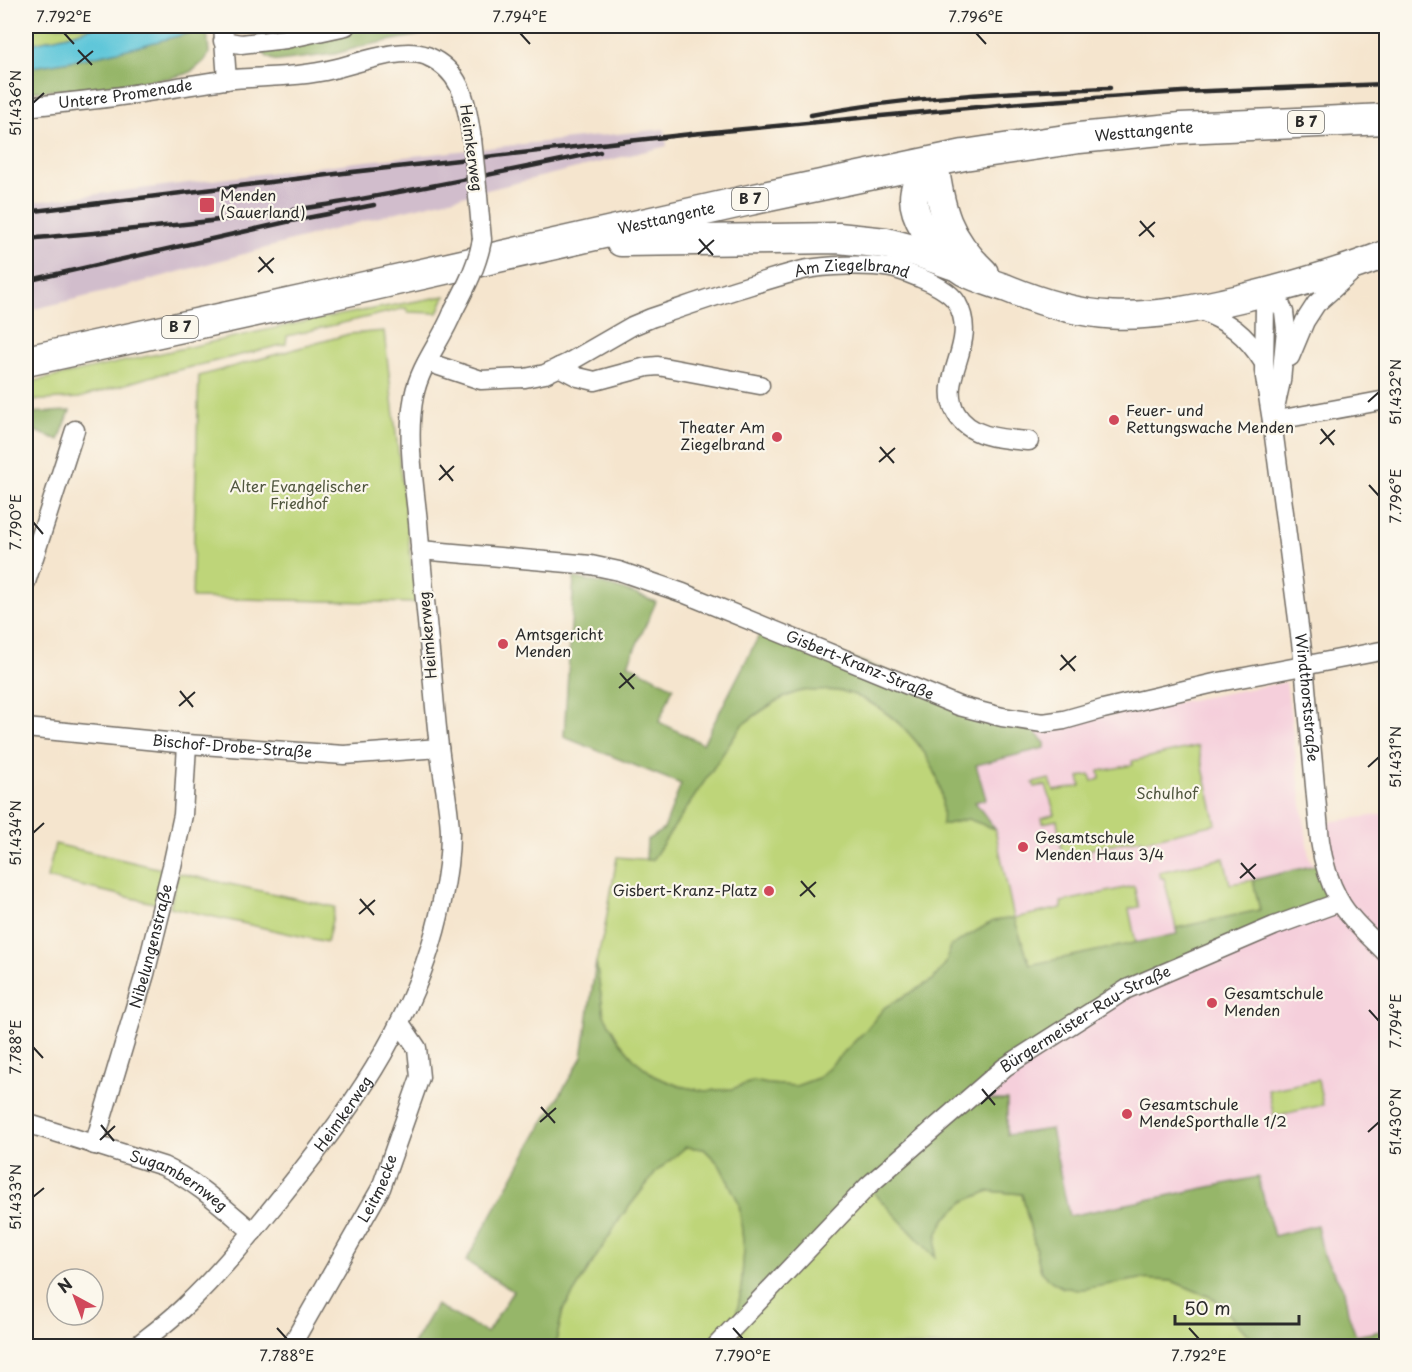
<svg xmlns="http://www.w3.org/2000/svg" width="1412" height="1372" font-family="'Playpen Sans',sans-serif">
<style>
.built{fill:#f5cfdb}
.industrial{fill:#d1bdcc}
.green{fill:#bed579;stroke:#748052;stroke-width:1.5}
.forest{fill:#96b669;stroke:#60704a;stroke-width:1.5}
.water{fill:#5dc6d9;stroke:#447882;stroke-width:1.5}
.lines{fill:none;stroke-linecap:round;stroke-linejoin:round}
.street-casing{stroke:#726c64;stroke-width:21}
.secondary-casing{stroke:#726c64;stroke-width:30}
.primary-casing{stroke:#726c64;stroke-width:33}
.street{stroke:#fff;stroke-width:18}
.secondary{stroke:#fff;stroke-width:27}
.primary{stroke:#fff;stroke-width:30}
.rail{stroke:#2b2b2b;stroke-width:4.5}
.street-bridge-casing{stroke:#726c64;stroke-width:21;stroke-linecap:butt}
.street-bridge{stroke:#fff;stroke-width:18}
.ticks{fill:none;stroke:#2b2b2b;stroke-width:2}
.poi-dot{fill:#d1495b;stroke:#fbf7ec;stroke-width:2}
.labels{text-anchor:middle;stroke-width:4.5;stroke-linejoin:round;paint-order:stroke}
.shield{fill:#fbf7ec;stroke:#696865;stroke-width:1.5}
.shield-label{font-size:14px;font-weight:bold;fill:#2b2b2b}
.street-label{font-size:15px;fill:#2b2b2b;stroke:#fbf7ec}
.poi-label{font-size:15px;fill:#2b2b2b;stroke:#fbf7ec;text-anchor:start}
.park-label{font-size:15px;fill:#50563e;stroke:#fbf7ec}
.neatline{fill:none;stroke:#2b2b2b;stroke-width:2}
.ticks-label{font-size:15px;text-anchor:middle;fill:#2b2b2b}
</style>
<rect width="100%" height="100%" fill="#fbf7ec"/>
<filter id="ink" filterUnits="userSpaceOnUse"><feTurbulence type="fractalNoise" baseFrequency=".0167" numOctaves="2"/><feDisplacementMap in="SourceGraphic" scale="12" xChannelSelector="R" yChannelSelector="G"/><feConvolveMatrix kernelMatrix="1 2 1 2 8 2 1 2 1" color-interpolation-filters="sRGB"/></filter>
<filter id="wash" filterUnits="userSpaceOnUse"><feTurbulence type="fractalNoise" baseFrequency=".008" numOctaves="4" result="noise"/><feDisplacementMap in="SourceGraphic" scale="24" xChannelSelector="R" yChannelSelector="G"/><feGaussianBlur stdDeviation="1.35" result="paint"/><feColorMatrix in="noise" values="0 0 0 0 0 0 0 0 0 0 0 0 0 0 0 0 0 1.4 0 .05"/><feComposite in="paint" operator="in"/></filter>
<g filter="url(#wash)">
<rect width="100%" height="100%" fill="#f5e5ce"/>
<!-- built -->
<g class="built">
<path d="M1286 682 1309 858 1345 916 1386 962V1330L1357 1336 1348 1313 1344 1290 1323 1254 1317 1225 1274 1237 1258 1177 1068 1216 1051 1130 1007 1135 967 1100 1014 918 995 829 974 801 986 799 976 765 1028 752 1024 721 1045 727Z"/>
<path d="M1386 814V945L1351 910 1324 863 1319 823Z"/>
</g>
<!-- industrial -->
<path class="industrial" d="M664 129 667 146 401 211 105 292 26 311V203L357 162Z"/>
<!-- green -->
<g class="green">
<path d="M26 26H96L68 35 26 45Z"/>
<path d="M445 296 438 313 408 312 406 308 287 336 286 344 149 377 79 398 26 401V383L312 320Z"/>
<path d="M384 331 416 603 192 598 199 376 349 334Z"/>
<path d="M831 690C839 692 847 692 854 695 858 696 863 699 867 701 898 718 925 745 938 779 943 794 943 810 943 825L968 819 995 829 1014 918 1062 908 1061 902 1134 886 1139 907 1129 909 1136 943 1030 965 1014 918 951 946 946 963 933 980 885 1007 866 1030 818 1078 796 1086 767 1084 754 1081 732 1089 705 1091 679 1086 656 1077 636 1061 619 1041 604 1015 596 962 604 932 617 857 652 860 742 725C759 712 781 696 802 691 811 689 822 691 831 690Z"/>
<path d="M1198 746 1216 824 1143 841 1142 839 1100 846 1089 850 1090 855 1063 859 1057 820 1043 823 1042 818 1055 814 1046 785 1035 787 1033 783 1050 779 1054 791 1081 786 1079 777 1090 775 1092 781 1100 779 1099 771 1133 765 1132 761Z"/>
<path d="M55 844 166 870 158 904 47 878Z"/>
<path d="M1224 858 1230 884 1253 880 1260 910 1176 928 1164 878H1161L1159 872Z"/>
<path d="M178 873 335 907 327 942 170 907Z"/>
<path d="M1318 1080 1323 1105 1274 1116 1268 1090Z"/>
<path d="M686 1147 704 1149 719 1164 739 1203 744 1250 741 1291 734 1327 868 1186 935 1256 937 1235 945 1219 965 1201 989 1191 1022 1194 1041 1271 1083 1288 1140 1279 1172 1281 1215 1299 1258 1346H555L563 1310 621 1217 657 1171Z"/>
</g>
<!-- forest -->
<g class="forest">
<path d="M248 26H431L423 34 363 46 335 54 278 61C260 58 260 45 257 30Z"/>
<path d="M207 29 209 54 204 61 195 69 186 74 169 78 100 87 26 92V68L83 59Z"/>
<path d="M70 411 59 440 26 428V413Z"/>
<path d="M574 578C603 582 629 591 656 602L628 664 673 687 659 722 703 744 764 626 1024 721 1045 743V748L976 765 986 799 975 802 995 829 968 819 942 825C943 810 943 795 938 780 925 743 892 711 857 696 844 690 829 690 816 691 811 691 806 690 802 691 782 695 758 713 742 725L652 860H646L647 840 664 829 681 784 564 737Z"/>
<path d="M1324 863 1340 902 1127 989 969 1100H1007V1135L1051 1129 1069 1216 1258 1177 1274 1236 1317 1225 1323 1254 1344 1290 1348 1313 1356 1336 1386 1330V1346H1258L1215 1299 1172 1281 1140 1279 1083 1289 1063 1288 1051 1281 1041 1271 1022 1194 989 1191 965 1201 945 1219 937 1235 935 1257 868 1187 734 1328 741 1291 744 1250 739 1203 719 1164 704 1149 686 1147 657 1171 621 1217 563 1310 555 1346H412L436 1305 487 1333 513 1291 466 1261 531 1144 582 1057 596 962 604 1015 619 1041 636 1061 656 1077 679 1086 705 1091 732 1089 754 1081 767 1084 796 1086 818 1078 866 1030 885 1007 933 980 946 963 951 946 993 921 1014 918 1030 965 1177 934 1176 928 1260 910 1253 880Z"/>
</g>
<!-- water -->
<path class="water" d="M96 26H217L132 48 83 59 26 68V45L68 35Z"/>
</g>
<g filter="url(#ink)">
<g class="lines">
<!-- street casing -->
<g class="street-casing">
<g id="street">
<path d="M223 26 227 80"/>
<path d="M223 41 241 44 286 39 346 26"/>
<path id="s1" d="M26 107C50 104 74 102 98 99 140 94 182 86 224 80 260 76 298 78 333 69 359 63 402 46 427 56 464 72 466 104 472 139"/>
<path d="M478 196 482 240"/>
<path d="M1196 309C1229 322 1245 333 1264 363"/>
<path d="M1290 357 1305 321 1316 304 1354 270"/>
<path id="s2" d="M427 362 481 380 525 378 545 374 566 364 632 326 651 318C684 307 717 295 751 285 768 280 786 274 803 270 826 265 867 264 890 268 901 270 910 274 920 278 931 282 951 292 957 303 980 344 936 378 956 413 970 438 1003 439 1029 441"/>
<path d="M559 367 578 377 595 381 647 367 658 366 760 385"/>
<path id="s3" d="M1272 421 1281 381 1286 329 1284 312 1279 301 1271 291 1265 305 1264 371 1272 421 1304 665 1320 841C1323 862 1329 882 1339 900 1350 920 1371 937 1386 953"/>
<path d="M1272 421 1386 400"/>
<path id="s4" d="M420 550 591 565 619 571 683 593 959 706 1002 717 1043 723 1064 720 1103 709 1219 682 1386 650"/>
<path d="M26 582 75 430"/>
<path id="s5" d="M26 728 187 744 344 755 439 748"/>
<path id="s6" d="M26 1123 163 1166C197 1182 224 1208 253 1232"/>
<path id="s7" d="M94 1145 145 974 172 866 183 815 187 744"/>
<path id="s8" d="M137 1346C153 1333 171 1320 186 1305 223 1270 256 1228 288 1188 357 1103 421 1010 442 901 447 878 450 856 450 832 449 803 442 775 439 746 436 722 434 696 432 672 427 622 422 572 418 522 414 482 406 436 414 396 420 365 442 340 453 312"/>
<path id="s9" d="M291 1346 381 1188 420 1077 417 1048 400 1023"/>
<path id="s10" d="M716 1346 868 1186 1005 1067 1127 989 1274 926 1340 902"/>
</g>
</g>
<!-- secondary casing -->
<g class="secondary-casing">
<g id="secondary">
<path d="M934 161C911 182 907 201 924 229 933 245 947 262 964 272 977 279 992 283 1006 288 1040 302 1075 313 1112 315 1156 317 1200 308 1242 298 1291 286 1340 272 1386 254"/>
<path d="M934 161C942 211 946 236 984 272"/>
</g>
</g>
<!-- primary casing -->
<g class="primary-casing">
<g id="primary">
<path d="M621 241 838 238 886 243 916 251 952 264"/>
<path id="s11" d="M26 361 334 294 745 201 964 155 1079 138 1181 128 1386 119"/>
</g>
</g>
<!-- street -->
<use href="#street" class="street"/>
<!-- secondary -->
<use href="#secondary" class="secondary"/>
<!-- primary -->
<use href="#primary" class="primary"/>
<!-- rail -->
<g class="rail">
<path d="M811 115C910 96 1010 92 1110 88"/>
<path d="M26 212 352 172 691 134 870 117 1021 103 1182 92 1386 84"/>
<path d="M26 239C124 230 222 222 319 206 413 191 507 171 600 152"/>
<path d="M26 281 291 221 374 205"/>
</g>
<!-- street-bridge casing -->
<g class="street-bridge-casing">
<g id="street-bridge">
<path d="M472 139 478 196"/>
<path d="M453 312C465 289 477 267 482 240"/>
</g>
</g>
<!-- street-bridge -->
<use href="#street-bridge" class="street-bridge"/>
</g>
</g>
<!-- ticks -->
<path class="ticks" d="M64 33 74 44M520 33 530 44M976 33 986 44M78 50 92 65M77 64 93 51M33 103 44 93M1140 221 1154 237M1139 236 1155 222M699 239 713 255M698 254 714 240M259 257 273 273M258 272 274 258M1368 402 1379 392M1321 429 1334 445M1320 444 1335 430M880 447 894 463M879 462 895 448M440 465 453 481M439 480 454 466M1369 485 1379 496M33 522 43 534M1061 655 1075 671M1060 670 1076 656M620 673 634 689M619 688 635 674M180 691 193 707M179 706 195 692M1368 767 1379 757M33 833 44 823M1241 863 1255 879M1240 878 1256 864M801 881 815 897M800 896 816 882M360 899 374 915M359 914 375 900M1369 1010 1379 1021M33 1047 43 1058M982 1089 995 1105M981 1104 996 1090M541 1107 555 1123M540 1122 556 1108M101 1125 114 1141M1368 1132 1379 1122M100 1140 115 1126M33 1197 44 1188M277 1328 287 1339M733 1328 743 1339M1189 1328 1199 1339"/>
<!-- markers -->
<g class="poi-dot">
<rect x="199" y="197" width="16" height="16" rx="3"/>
<circle cx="1114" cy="420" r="6"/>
<circle cx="777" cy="437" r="6"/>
<circle cx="503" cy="644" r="6"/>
<circle cx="1023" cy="847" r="6"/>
<circle cx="769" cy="891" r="6"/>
<circle cx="1212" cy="1003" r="6"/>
<circle cx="1127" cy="1114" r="6"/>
</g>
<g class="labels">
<!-- shield labels -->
<g class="shield">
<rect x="1288" y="111" width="36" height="22" rx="4.5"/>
<rect x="732" y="188" width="36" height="22" rx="4.5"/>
<rect x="162" y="316" width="36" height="22" rx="4.5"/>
</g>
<g class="shield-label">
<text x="1306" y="127">B 7</text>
<text x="750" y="204">B 7</text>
<text x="180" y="332">B 7</text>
</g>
<!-- street labels -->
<g class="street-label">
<text dy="5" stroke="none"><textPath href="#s1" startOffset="100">Untere Promenade</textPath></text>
<text dy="5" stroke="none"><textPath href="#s11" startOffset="1142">Westtangente</textPath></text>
<text transform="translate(471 148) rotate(82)" y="5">Heimkerweg</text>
<text dy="5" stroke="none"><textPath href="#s11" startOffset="656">Westtangente</textPath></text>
<text dy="5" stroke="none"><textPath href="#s2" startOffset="450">Am Ziegelbrand</textPath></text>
<text transform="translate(428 635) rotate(-95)" y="5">Heimkerweg</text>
<text dy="5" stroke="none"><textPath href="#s4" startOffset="459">Gisbert-Kranz-Straße</textPath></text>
<text dy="5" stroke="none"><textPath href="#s3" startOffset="546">Windthorststraße</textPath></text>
<text dy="5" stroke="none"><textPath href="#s5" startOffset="207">Bischof-Drobe-Straße</textPath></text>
<text dy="5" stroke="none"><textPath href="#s7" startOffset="207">Nibelungenstraße</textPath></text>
<text dy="5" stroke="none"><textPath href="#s10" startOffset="496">Bürgermeister-Rau-Straße</textPath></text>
<text dy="5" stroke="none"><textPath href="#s8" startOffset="312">Heimkerweg</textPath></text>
<text dy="5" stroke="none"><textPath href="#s6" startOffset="164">Sugambernweg</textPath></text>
<text dy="5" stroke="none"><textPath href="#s9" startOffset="180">Leitmecke</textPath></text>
</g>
<!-- poi labels -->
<g class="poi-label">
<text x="220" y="201">Menden<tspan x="220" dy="17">(Sauerland)</tspan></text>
<text x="1126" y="416">Feuer- und<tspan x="1126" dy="17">Rettungswache Menden</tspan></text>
<text x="765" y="433" text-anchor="end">Theater Am<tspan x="765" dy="17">Ziegelbrand</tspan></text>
<text x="515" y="640">Amtsgericht<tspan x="515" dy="17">Menden</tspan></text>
<text x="1035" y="843">Gesamtschule<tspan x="1035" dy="17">Menden Haus 3/4</tspan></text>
<text x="757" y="896" text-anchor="end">Gisbert-Kranz-Platz</text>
<text x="1224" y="999">Gesamtschule<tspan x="1224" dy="17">Menden</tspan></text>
<text x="1139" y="1110">Gesamtschule<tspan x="1139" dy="17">MendeSporthalle 1/2</tspan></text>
</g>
<!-- park labels -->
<g class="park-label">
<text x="299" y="492">Alter Evangelischer<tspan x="299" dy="17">Friedhof</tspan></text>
<text x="1167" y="799">Schulhof</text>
</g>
</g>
<!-- margin -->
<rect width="1412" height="1372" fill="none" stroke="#fbf7ec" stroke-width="66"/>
<!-- north arrow -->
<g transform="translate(75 1297) rotate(319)"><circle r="28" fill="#fbf7ec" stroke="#a8a59f" stroke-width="1.5"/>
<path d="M0-4.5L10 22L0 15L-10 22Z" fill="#d1495b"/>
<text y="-9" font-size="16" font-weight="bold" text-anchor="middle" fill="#2b2b2b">N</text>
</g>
<!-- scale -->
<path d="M1175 1315v9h124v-9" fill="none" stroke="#2b2b2b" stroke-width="3"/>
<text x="1184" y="1315" font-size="18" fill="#2b2b2b" stroke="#fbf7ec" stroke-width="4.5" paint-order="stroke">50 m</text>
<rect x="33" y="33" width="1346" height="1306" class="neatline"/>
<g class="ticks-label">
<text x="64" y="22">7.792°E</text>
<text x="520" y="22">7.794°E</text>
<text x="976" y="22">7.796°E</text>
<text transform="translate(16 103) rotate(-90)" y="5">51.436°N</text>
<text transform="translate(1396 392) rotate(-90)" y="5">51.432°N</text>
<text transform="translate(1396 496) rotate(-90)" y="5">7.796°E</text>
<text transform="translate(16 522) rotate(-90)" y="5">7.790°E</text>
<text transform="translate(1396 757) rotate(-90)" y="5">51.431°N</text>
<text transform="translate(16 833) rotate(-90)" y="5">51.434°N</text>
<text transform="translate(1396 1021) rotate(-90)" y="5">7.794°E</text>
<text transform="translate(16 1047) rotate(-90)" y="5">7.788°E</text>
<text transform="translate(1396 1122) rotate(-90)" y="5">51.430°N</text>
<text transform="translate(16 1197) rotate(-90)" y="5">51.433°N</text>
<text x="287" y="1361">7.788°E</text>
<text x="743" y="1361">7.790°E</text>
<text x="1199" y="1361">7.792°E</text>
</g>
</svg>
